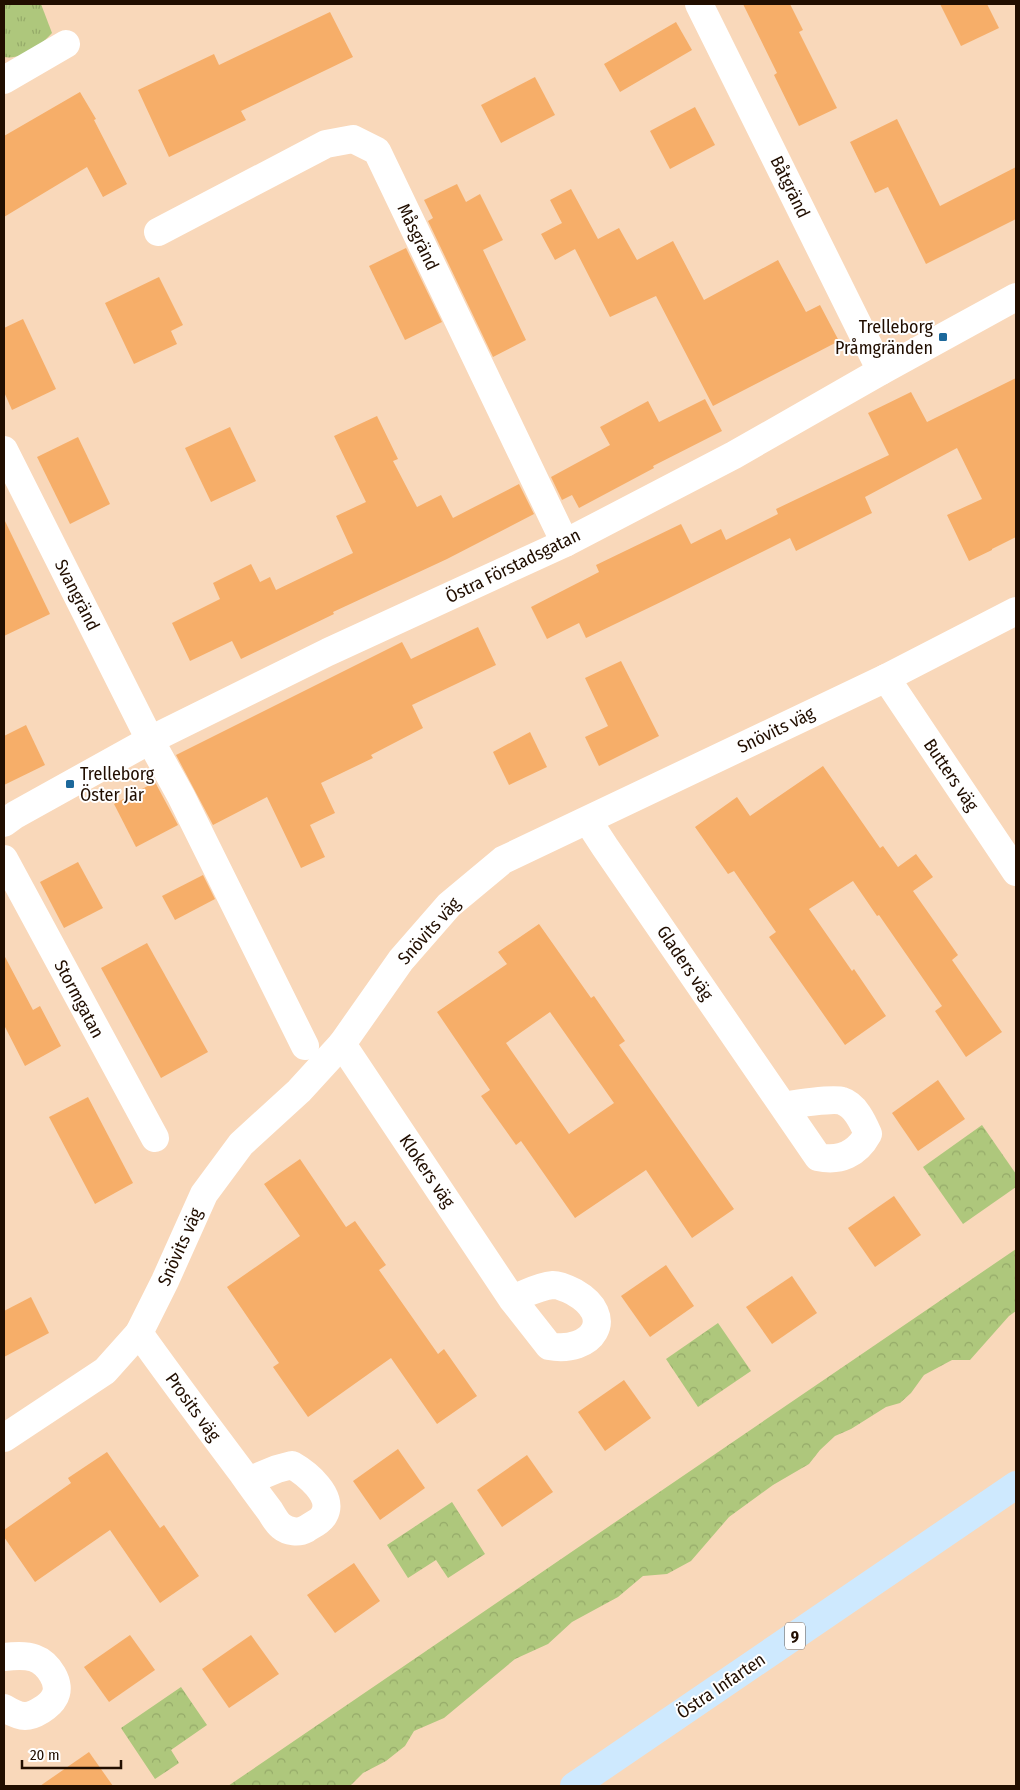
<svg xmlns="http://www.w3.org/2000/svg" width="1020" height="1790" font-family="'Fira Sans Condensed',sans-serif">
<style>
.grass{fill:url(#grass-tufts)}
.forest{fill:url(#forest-crowns)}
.building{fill:#f6ae69;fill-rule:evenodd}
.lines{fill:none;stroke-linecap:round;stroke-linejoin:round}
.minor{stroke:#fff;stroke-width:28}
.major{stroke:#cee9fe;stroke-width:28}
.poi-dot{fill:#1c689b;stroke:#fff;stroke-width:2}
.labels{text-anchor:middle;stroke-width:4;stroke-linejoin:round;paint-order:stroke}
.shield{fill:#fff;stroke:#64564c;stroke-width:1}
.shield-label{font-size:16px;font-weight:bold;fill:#210e00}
.street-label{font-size:18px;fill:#210e00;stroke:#fff}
.poi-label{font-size:18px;fill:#210e00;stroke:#fff;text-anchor:end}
</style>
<defs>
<pattern id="grass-tufts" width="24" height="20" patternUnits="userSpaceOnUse" patternTransform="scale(1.25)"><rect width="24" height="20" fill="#aec77c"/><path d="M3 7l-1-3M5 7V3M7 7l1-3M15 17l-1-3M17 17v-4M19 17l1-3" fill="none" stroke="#95aa69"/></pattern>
<pattern id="forest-crowns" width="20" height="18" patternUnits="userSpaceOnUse" patternTransform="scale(1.25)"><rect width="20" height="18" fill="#aec77c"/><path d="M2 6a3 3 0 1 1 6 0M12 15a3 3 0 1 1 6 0" fill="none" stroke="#95aa69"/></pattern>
</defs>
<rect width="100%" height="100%" fill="#f9d8ba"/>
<!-- grass -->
<path class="grass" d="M4 4H41L52 33C40 46 22 60 4 57Z"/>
<!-- forest -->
<g class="forest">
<path d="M982 1125 1016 1174V1187L963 1224 923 1167Z"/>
<path d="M1016 1249V1311L1009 1316 970 1360H952L924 1375 911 1393 900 1403 886 1407 851 1429 835 1436 820 1450 809 1464 773 1485 729 1517 691 1561 667 1574 643 1576 618 1597 572 1622 548 1644 515 1659 444 1718 414 1731 405 1746 386 1761 363 1773 350 1786H228Z"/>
<path d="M718 1323 751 1371 698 1407 666 1359Z"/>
<path d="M452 1502 485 1554 448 1578 436 1560 408 1578 387 1545Z"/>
<path d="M181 1687 207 1725 171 1750 179 1763 155 1779 121 1728Z"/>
</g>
<!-- building -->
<g class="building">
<path d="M743 4H790L803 30 799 32 837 108 799 126 774 75 777 73Z"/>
<path d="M940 4H987L999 28 961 46Z"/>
<path d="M330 12 353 57 241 111 246 120 169 157 138 90 214 54 219 65Z"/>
<path d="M676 22 692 50 620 92 604 64Z"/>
<path d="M535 77 555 115 501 143 481 105Z"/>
<path d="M80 92 96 119 94 120 127 184 103 197 87 167 4 217V136Z"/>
<path d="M695 107 715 145 670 169 650 131Z"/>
<path d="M897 119 940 206 1016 167V219L926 264 888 187 875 193 850 142Z"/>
<path d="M457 184 466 202 480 194 503 240 483 250 526 340 493 357 428 221 433 218 424 200Z"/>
<path d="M571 189 598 239 619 228 637 260 673 241 704 300 778 260 806 312 820 305 839 341 713 406 656 296 610 317 575 249 555 260 541 234 562 223 550 200Z"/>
<path d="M406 248 442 322 405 340 369 266Z"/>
<path d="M159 277 183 325 171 331 177 344 134 364 105 303Z"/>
<path d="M23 319 56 389 12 410 4 392V328Z"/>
<path d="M1016 378V537L992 549V550L969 561 947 515 982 499 957 448 865 497 872 513 796 551 790 538 665 600 586 638 579 623 547 639 531 607 599 572 596 565 681 524 691 544 721 529 726 540 778 514 776 509 889 455 868 413 911 392 927 422Z"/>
<path d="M705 399 722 431 653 466 654 468 579 508 572 495 562 500 551 477 610 445 600 427 648 401 659 422Z"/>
<path d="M377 416 398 459 393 461 417 507 441 495 453 518 519 484 534 514 447 559 333 612 334 614 241 659 232 641 190 661 172 623 220 599 213 583 251 564 260 582 270 577 276 590 353 553 336 516 366 502 334 436Z"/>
<path d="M230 427 256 481 211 502 185 448Z"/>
<path d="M78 437 110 504 70 524 37 457Z"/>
<path d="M4 519 50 614 4 636Z"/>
<path d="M478 627 496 665 412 705 423 728 371 755 373 758 321 783 335 813 310 825 325 857 301 868 267 797 213 825 176 755 402 642 411 659Z"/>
<path d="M621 661 659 736 599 766 585 737 608 726 585 678Z"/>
<path d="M26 725 45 765 4 785V736Z"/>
<path d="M530 732 547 767 509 785 493 752Z"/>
<path d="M823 766 880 848 883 846 898 867 916 854 933 877 913 891 958 955 952 960 1002 1032 966 1057 935 1011 942 1006 879 915 877 916 853 881 809 909 852 971 854 969 886 1016 845 1045 769 937 776 932 734 871 728 874 695 827 737 797 750 816Z"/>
<path d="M155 782 178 825 136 847 114 804Z"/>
<path d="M78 862 103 908 64 928 40 882Z"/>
<path d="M203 875 215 899 175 920 162 896Z"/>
<path d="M539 924 591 998 594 996 625 1041 619 1045 734 1209 692 1238 646 1170 575 1218 521 1141 516 1145 481 1096 490 1090 437 1012 507 964 498 952ZM550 1012 614 1103 569 1134 506 1043Z"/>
<path d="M147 943 208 1052 161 1078 101 968Z"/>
<path d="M4 955 33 1010 40 1006 61 1046 25 1066 4 1025Z"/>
<path d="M938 1080 965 1119 918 1151 892 1113Z"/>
<path d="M88 1097 133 1183 95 1204 49 1117Z"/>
<path d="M300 1159 346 1227 355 1221 386 1265 379 1270 438 1354 444 1349 477 1396 437 1424 391 1358 308 1417 273 1367 279 1363 227 1287 300 1236 264 1184Z"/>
<path d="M894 1196 921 1235 875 1267 848 1228Z"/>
<path d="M666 1265 694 1306 650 1337 621 1296Z"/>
<path d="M792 1276 817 1313 772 1344 746 1307Z"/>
<path d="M31 1297 49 1333 4 1357V1311Z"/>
<path d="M624 1380 651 1418 605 1451 578 1412Z"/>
<path d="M398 1449 425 1488 380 1520 353 1481Z"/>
<path d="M107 1452 160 1528 164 1525 199 1576 160 1603 110 1530 35 1582 4 1537V1530L71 1483 68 1478Z"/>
<path d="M527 1455 553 1492 502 1527 477 1490Z"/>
<path d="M354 1563 380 1601 335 1633 307 1595Z"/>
<path d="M130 1635 155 1670 109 1702 84 1667Z"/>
<path d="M251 1635 279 1674 229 1708 202 1669Z"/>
<path d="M89 1752 113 1786H40Z"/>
</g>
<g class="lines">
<!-- minor -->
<g class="minor">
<path d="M699 4 881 371"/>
<path d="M4 80 66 44"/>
<path d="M158 232 326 144 353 139 377 151 565 543"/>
<path d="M4 450 150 740 181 796 305 1046"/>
<path d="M886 678 1016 872"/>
<path d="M588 821 605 847 818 1157C840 1162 857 1154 868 1134 863 1122 855 1105 842 1101 833 1098 795 1104 783 1106"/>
<path d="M4 823 15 815 150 740 328 652 565 543 734 455 881 371 1016 297"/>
<path d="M4 859 155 1138"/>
<path d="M342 1044 512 1299 549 1346C592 1354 618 1317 574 1292 568 1289 560 1285 553 1285 539 1286 525 1294 512 1299"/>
<path d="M139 1333C173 1381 208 1427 243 1474 252 1487 261 1499 270 1511 273 1516 277 1523 281 1526 288 1532 299 1533 306 1529 312 1525 321 1521 324 1515 335 1496 306 1473 292 1465L277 1469 248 1481"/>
<path d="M4 1438 105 1371 139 1333 165 1281 204 1194 241 1144 299 1091 342 1044 401 960 449 905 503 860 886 678 1016 611"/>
<path d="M4 1657C12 1656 26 1655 34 1658 48 1663 63 1684 54 1698 50 1706 34 1716 25 1716 18 1716 9 1711 4 1708"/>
</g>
<!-- major -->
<path class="major" d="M574 1786 1016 1485"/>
</g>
<!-- markers -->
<g class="poi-dot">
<rect x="938" y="332" width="10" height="10" rx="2.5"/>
<rect x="65" y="779" width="10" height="10" rx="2.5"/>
</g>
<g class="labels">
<!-- shield labels -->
<rect class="shield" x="785" y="1622.5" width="20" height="27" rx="4"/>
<g class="shield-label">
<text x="795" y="1642">9</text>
</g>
<!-- street labels -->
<g class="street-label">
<text transform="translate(790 187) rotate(64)" y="6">Båtgränd</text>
<text transform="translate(418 237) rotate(64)" y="6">Måsgränd</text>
<text transform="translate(513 566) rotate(-26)" y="6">Östra Förstadsgatan</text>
<text transform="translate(77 595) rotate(63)" y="6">Svangränd</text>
<text transform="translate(776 730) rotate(-26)" y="6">Snövits väg</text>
<text transform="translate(951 775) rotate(56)" y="6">Butters väg</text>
<text transform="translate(429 931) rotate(-48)" y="6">Snövits väg</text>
<text transform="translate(685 963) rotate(56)" y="6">Gladers väg</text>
<text transform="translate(79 999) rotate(62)" y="6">Stormgatan</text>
<text transform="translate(427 1171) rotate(56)" y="6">Klokers väg</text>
<text transform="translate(180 1247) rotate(-66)" y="6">Snövits väg</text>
<text transform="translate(193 1407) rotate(54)" y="6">Prosits väg</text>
<text transform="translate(721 1686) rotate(-34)" y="6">Östra Infarten</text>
</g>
<!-- poi labels -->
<g class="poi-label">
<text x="933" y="333">Trelleborg<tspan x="933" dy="21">Pråmgränden</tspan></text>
<text x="80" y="780" text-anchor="start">Trelleborg<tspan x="80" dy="21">Öster Jär</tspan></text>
</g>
</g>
<!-- border -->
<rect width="1020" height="1790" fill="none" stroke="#210e00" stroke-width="10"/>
<!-- scale -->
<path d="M22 1760v8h99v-8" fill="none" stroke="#210e00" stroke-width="2.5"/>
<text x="30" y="1760" font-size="15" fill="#210e00" stroke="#ffffff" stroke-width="4" paint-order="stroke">20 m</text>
</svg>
